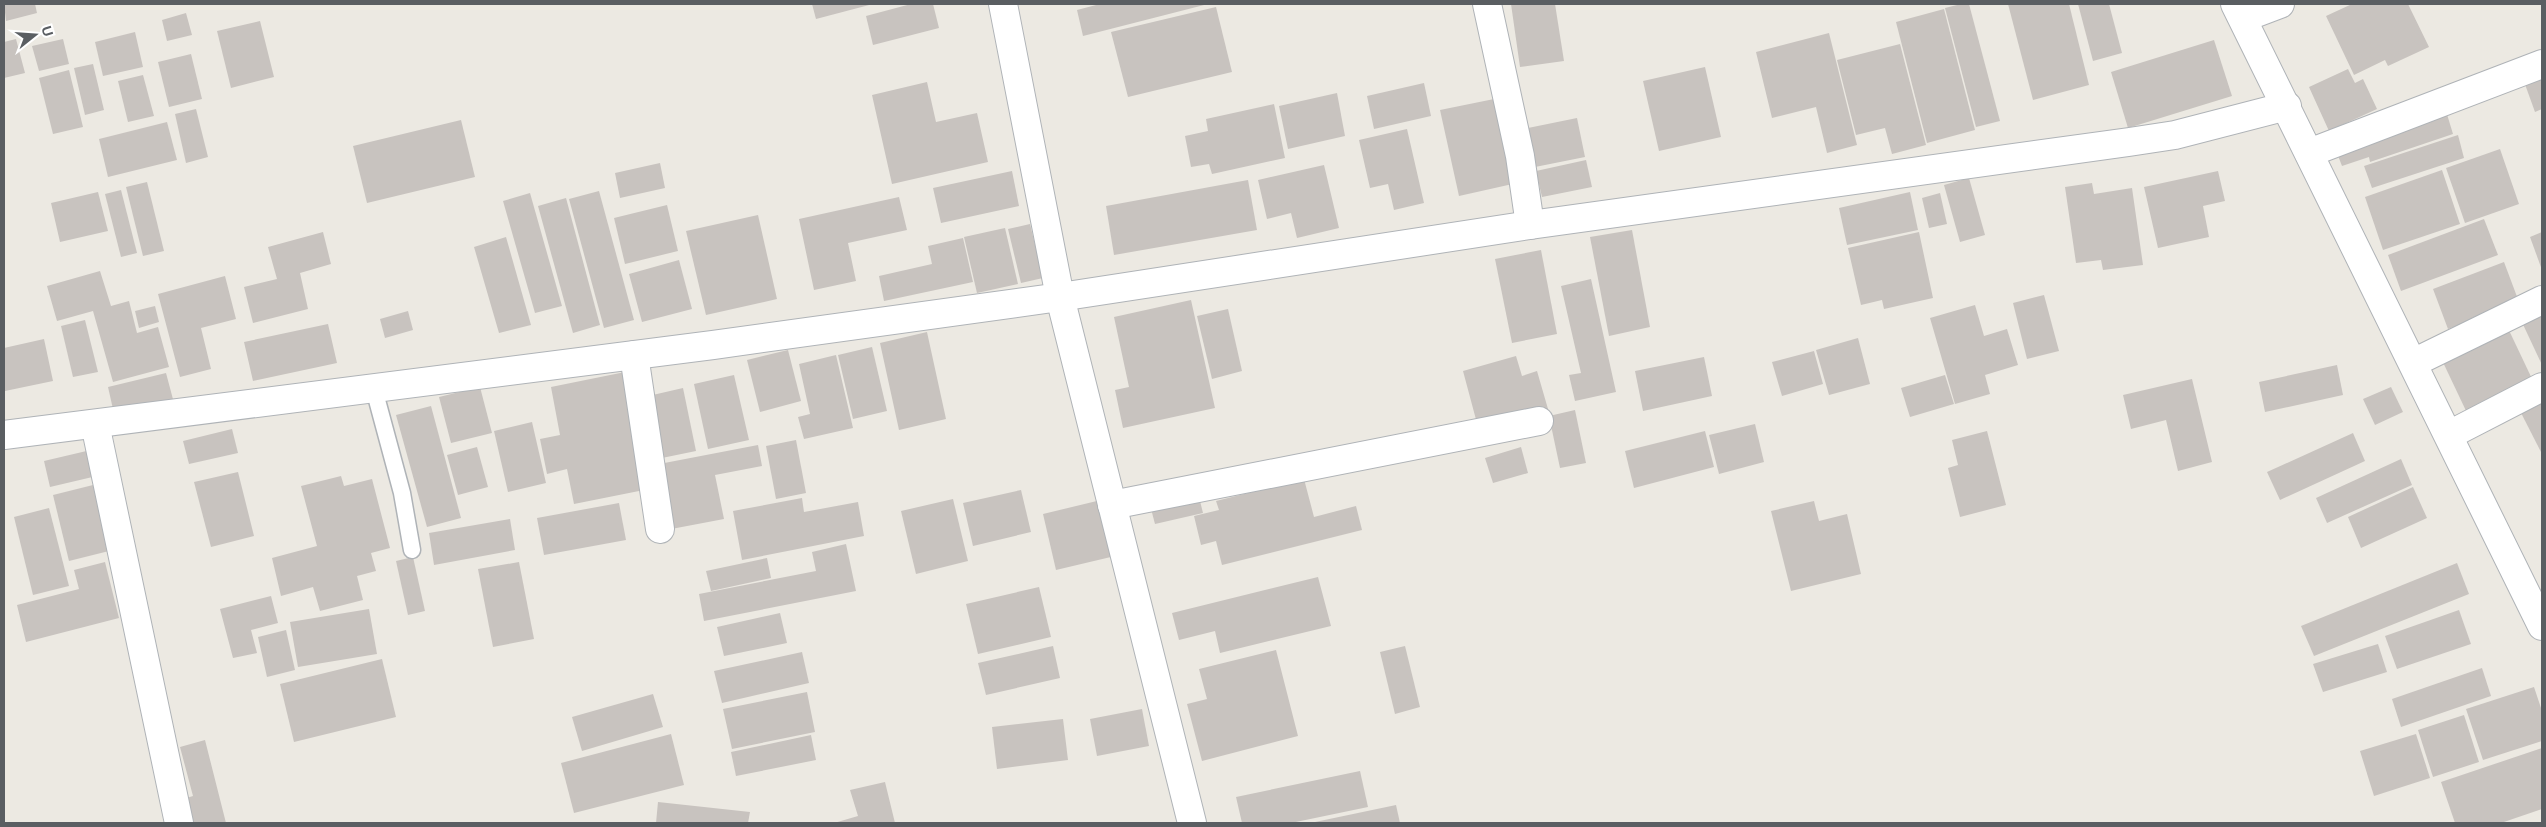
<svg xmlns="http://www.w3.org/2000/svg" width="2546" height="827" font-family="Helvetica,sans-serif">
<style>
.building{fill:#c8c3bf}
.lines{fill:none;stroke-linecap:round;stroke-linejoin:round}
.service-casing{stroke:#afb3b7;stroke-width:19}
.minor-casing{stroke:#afb3b7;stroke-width:30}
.tertiary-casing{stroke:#afb3b7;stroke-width:30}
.service{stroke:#fff;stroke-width:16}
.minor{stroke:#fff;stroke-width:28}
.tertiary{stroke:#fff;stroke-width:28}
</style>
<rect width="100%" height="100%" fill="#ece9e2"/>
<!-- building -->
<g class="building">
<path d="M4 4H35L37 13 6 21Z"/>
<path d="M812 4H873L816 19Z"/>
<path d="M911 4H933L939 28 873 45 866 16Z"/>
<path d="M1100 4H1208L1083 36 1077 10Z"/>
<path d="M1511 4H1555L1564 61 1520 67Z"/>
<path d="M1961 4H1969L2000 121 1976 127 1945 8Z"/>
<path d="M2008 4H2069L2089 85 2033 100Z"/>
<path d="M2078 4H2109L2122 53 2093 61Z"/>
<path d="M2352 4H2408L2429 47 2388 66 2385 60 2354 75 2326 16Z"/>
<path d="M1216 7 1232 72 1128 97 1111 32Z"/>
<path d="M1944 9 1975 130 1927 143 1896 22Z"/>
<path d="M186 13 192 35 167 41 162 20Z"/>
<path d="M260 21 274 77 231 88 217 31Z"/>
<path d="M135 32 143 67 103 76 95 42Z"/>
<path d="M1829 33 1857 145 1827 153 1816 107 1772 118 1756 52Z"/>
<path d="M16 39 25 73 4 78V42Z"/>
<path d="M63 39 69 64 39 71 32 46Z"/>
<path d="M2214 40 2232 96 2128 128 2111 72Z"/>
<path d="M1900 44 1926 145 1892 154 1885 128 1856 135 1837 60Z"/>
<path d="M191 54 202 99 169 107 158 62Z"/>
<path d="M93 64 104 110 85 115 74 68Z"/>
<path d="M1705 67 1721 137 1659 151 1643 81Z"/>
<path d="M2348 69 2355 83 2363 79 2377 109 2329 131 2309 87Z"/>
<path d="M2542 69V109L2535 112 2522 76Z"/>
<path d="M69 70 83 127 53 134 39 78Z"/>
<path d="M143 75 154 116 128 122 118 81Z"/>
<path d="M927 82 936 122 977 113 988 162 892 184 872 95Z"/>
<path d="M1424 83 1431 116 1374 129 1367 96Z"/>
<path d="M1337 93 1345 136 1288 149 1279 106Z"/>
<path d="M1499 98 1517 183 1459 196 1440 110Z"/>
<path d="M1274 104 1285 158 1212 174 1209 164 1191 167 1185 136 1208 131 1206 119Z"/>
<path d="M196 109 208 157 186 163 175 114Z"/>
<path d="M2446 111 2453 134 2370 162 2369 157 2342 166 2335 148Z"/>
<path d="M1577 118 1585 157 1535 167 1528 128Z"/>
<path d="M461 120 475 177 367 203 353 146Z"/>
<path d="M167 122 177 160 108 177 99 139Z"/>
<path d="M1407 129 1424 203 1394 210 1388 184 1370 188 1359 140Z"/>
<path d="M2458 135 2464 158 2372 188 2364 166Z"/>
<path d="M2500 149 2519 204 2465 223 2446 168Z"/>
<path d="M1586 160 1592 187 1542 197 1536 171Z"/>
<path d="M660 163 665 188 620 198 615 173Z"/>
<path d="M1324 165 1339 228 1297 238 1291 213 1267 219 1258 180Z"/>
<path d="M2442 170 2460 224 2383 250 2365 197Z"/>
<path d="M1012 171 1019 206 941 223 933 188Z"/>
<path d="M2218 171 2225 201 2203 206 2209 237 2158 248 2144 187Z"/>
<path d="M1969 178 1985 235 1960 242 1944 185Z"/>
<path d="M1248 180 1257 230 1114 255 1106 206Z"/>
<path d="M147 182 164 251 143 256 126 187Z"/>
<path d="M2092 183 2094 194 2132 188 2143 265 2103 270 2101 260 2076 263 2065 187Z"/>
<path d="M121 190 137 253 121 257 105 194Z"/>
<path d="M599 191 634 320 604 328 569 199Z"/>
<path d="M98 192 108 231 60 242 51 203Z"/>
<path d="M1910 192 1918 230 1847 245 1839 208Z"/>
<path d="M530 193 562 306 535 313 503 201Z"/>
<path d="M1940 193 1947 224 1929 228 1922 198Z"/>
<path d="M899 197 907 230 848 243 856 281 814 290 799 219Z"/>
<path d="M566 198 600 325 573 333 538 206Z"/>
<path d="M667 205 678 251 625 264 614 218Z"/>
<path d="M758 215 777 299 706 315 686 231Z"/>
<path d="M2484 219 2498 255 2401 291 2388 255Z"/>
<path d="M1030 224 1043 278 1021 283 1008 229Z"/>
<path d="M1005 228 1018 284 977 293 964 237Z"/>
<path d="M1632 230 1650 327 1609 336 1590 237Z"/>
<path d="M323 232 331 264 300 273 308 309 253 323 244 287 277 279 268 247Z"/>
<path d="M1919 232 1933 298 1884 309 1882 300 1861 305 1848 248Z"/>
<path d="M2542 232V270L2530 237Z"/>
<path d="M506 237 531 325 499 333 474 247Z"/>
<path d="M963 238 973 282 884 301 879 276 932 264 928 246Z"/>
<path d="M1541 250 1557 334 1512 343 1495 259Z"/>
<path d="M679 260 692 309 642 322 629 274Z"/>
<path d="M2504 262 2519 302 2448 329 2433 289Z"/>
<path d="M100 271 111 306 129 301 137 333 158 327 169 367 113 382 93 311 57 321 47 286Z"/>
<path d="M225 276 236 319 201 328 211 369 180 377 158 294Z"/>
<path d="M1591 279 1616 392 1575 401 1569 375 1581 373 1561 286Z"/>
<path d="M2044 295 2059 351 2027 359 2013 303Z"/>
<path d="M1191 300 1215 408 1123 428 1115 390 1129 387 1114 317Z"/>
<path d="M1975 305 1984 336 2007 329 2018 365 1985 375 1990 394 1955 404 1930 318Z"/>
<path d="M155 306 159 322 139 328 135 311Z"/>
<path d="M2542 307V365L2520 318Z"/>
<path d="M1228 309 1242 371 1212 379 1197 316Z"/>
<path d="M408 311 413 330 385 338 380 319Z"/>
<path d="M85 320 98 372 73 377 61 326Z"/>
<path d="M328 324 337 363 253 381 244 342Z"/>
<path d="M2506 324 2534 383 2468 415 2440 356Z"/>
<path d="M927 332 946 419 899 430 880 343Z"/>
<path d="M1858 338 1870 384 1829 395 1816 350Z"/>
<path d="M44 339 53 381 5 391 4 348Z"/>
<path d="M872 347 887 411 853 419 838 355Z"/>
<path d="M788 350 801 401 760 412 747 360Z"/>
<path d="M1814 351 1823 384 1782 396 1772 362Z"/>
<path d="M836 355 853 428 804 439 798 417 810 414 799 364Z"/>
<path d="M1516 356 1522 376 1537 371 1548 409 1478 427 1463 371Z"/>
<path d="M1704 357 1712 396 1643 411 1635 371Z"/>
<path d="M2337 365 2343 395 2265 412 2259 382Z"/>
<path d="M625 372 649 489 574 504 567 469 547 474 540 439 560 435 551 387Z"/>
<path d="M166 373 174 403 115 418 108 387Z"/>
<path d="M734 375 749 440 708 449 694 384Z"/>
<path d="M1945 375 1954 404 1910 417 1901 388Z"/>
<path d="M2192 379 2212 462 2178 471 2166 420 2131 429 2123 395Z"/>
<path d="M480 387 492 433 451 443 439 397Z"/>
<path d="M2391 387 2403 412 2375 425 2363 399Z"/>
<path d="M683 388 696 451 657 459 644 397Z"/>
<path d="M2542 392V454L2517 405Z"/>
<path d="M431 406 461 518 427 527 396 415Z"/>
<path d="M1575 410 1586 463 1560 468 1549 416Z"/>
<path d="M532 422 546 483 508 492 494 431Z"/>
<path d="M1755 424 1764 462 1719 474 1709 435Z"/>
<path d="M232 429 238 453 189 464 183 441Z"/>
<path d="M1705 431 1714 467 1634 488 1625 451Z"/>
<path d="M1987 431 2006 505 1960 517 1948 468 1958 465 1952 440Z"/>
<path d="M2353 433 2365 461 2280 500 2267 472Z"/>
<path d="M796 440 806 493 776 499 766 446Z"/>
<path d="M758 445 762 466 715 475 724 519 666 530 654 465Z"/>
<path d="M477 447 488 487 458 495 447 455Z"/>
<path d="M1521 447 1528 473 1493 483 1485 458Z"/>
<path d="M95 449 101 475 50 487 44 461Z"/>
<path d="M2401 459 2412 485 2327 523 2316 498Z"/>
<path d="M238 472 254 536 211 547 194 482Z"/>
<path d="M341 476 344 486 372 479 390 548 371 553 376 571 357 576 363 600 320 611 313 587 281 596 272 558 317 546 301 486Z"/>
<path d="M1304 479 1314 517 1356 506 1362 530 1222 565 1216 541 1201 545 1194 516 1219 510 1216 501Z"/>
<path d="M97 484 113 550 69 561 53 495Z"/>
<path d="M2413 487 2427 518 2361 548 2348 517Z"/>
<path d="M1021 490 1031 532 973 546 963 503Z"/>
<path d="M1198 493 1203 513 1155 524 1150 505Z"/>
<path d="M802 498 804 512 858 502 864 536 742 560 733 511Z"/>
<path d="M953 499 968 561 916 574 901 511Z"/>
<path d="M1101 500 1115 556 1056 570 1043 514Z"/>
<path d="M1814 501 1819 521 1847 514 1861 574 1791 591 1771 511Z"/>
<path d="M619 503 626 540 544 555 537 518Z"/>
<path d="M49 508 69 586 33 595 14 517Z"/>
<path d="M510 519 515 550 434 565 429 533Z"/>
<path d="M846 544 856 591 704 621 699 594 816 571 812 552Z"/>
<path d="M413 557 425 611 408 615 396 561Z"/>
<path d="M767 558 771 578 711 591 706 571Z"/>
<path d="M105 562 119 618 26 642 17 605 79 589 74 570Z"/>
<path d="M519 562 534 639 493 647 478 569Z"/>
<path d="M2457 563 2469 594 2314 656 2301 626Z"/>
<path d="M1318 577 1331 626 1220 653 1215 631 1179 640 1172 613Z"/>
<path d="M1039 587 1051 637 978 654 966 604Z"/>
<path d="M271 596 278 623 251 630 257 653 233 658 220 609Z"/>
<path d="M369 609 377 654 298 667 290 622Z"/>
<path d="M2459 610 2471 644 2397 669 2385 636Z"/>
<path d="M780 613 787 643 724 656 717 627Z"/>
<path d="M286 630 295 670 267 677 258 637Z"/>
<path d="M2378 644 2387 672 2323 692 2313 664Z"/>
<path d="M1053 646 1060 678 986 695 978 663Z"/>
<path d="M1405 646 1420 707 1395 714 1380 652Z"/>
<path d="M1276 650 1298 736 1202 761 1187 704 1207 699 1199 669Z"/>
<path d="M802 652 809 683 722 703 714 671Z"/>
<path d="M382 659 396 717 294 742 280 684Z"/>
<path d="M2482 668 2491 696 2401 727 2392 699Z"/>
<path d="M2534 687 2542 711V741L2483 760 2466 709Z"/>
<path d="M807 692 815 732 732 749 723 709Z"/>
<path d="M653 694 663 727 582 751 572 717Z"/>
<path d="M1142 709 1149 746 1097 756 1090 719Z"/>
<path d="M2464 715 2479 762 2433 777 2418 730Z"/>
<path d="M1063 719 1068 760 997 769 992 727Z"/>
<path d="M671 734 684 785 574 813 561 763Z"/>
<path d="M2416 734 2430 778 2374 796 2360 751Z"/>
<path d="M811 735 816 760 736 776 731 752Z"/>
<path d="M205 740 226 823H186L180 800 193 796 180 747Z"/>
<path d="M2542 748V809L2501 823H2455L2441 782Z"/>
<path d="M1360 771 1368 807 1291 823H1242L1236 797Z"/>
<path d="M885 782 895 823H834L858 816 850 790Z"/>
<path d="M658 802 750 812 748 823H656Z"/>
<path d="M1396 805 1400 823H1315V822Z"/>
</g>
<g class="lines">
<!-- service casing -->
<g class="service-casing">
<path id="service" d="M374 389 402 493 412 550"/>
</g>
<!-- minor casing -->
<g class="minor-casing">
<g id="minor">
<path d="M1003 4 1060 297 1192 823"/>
<path d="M1487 4 1520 156 1530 225"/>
<path d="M2243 18 2280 4"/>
<path d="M2309 153 2542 64"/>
<path d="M634 355 660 529"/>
<path d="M2413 363 2542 300"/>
<path d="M95 424 179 823"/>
<path d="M4 435 713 345 1060 297 1530 225 2129 142 2175 135 2287 106"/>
<path d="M2449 435 2542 387"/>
<path d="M1112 505 1539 421"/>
</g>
</g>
<!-- tertiary casing -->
<g class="tertiary-casing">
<path id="tertiary" d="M2235 4 2542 626"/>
</g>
<!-- service -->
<use href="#service" class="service"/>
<!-- minor -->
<use href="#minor" class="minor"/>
<!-- tertiary -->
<use href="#tertiary" class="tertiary"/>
</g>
<!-- border -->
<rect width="2546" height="827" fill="none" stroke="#5a5e62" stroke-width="10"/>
<!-- north arrow -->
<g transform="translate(35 35) rotate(73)" stroke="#ffffff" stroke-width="4" paint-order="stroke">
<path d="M0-4L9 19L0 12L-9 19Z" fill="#5a5e62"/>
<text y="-8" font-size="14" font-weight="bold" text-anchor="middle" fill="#5a5e62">U</text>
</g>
</svg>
